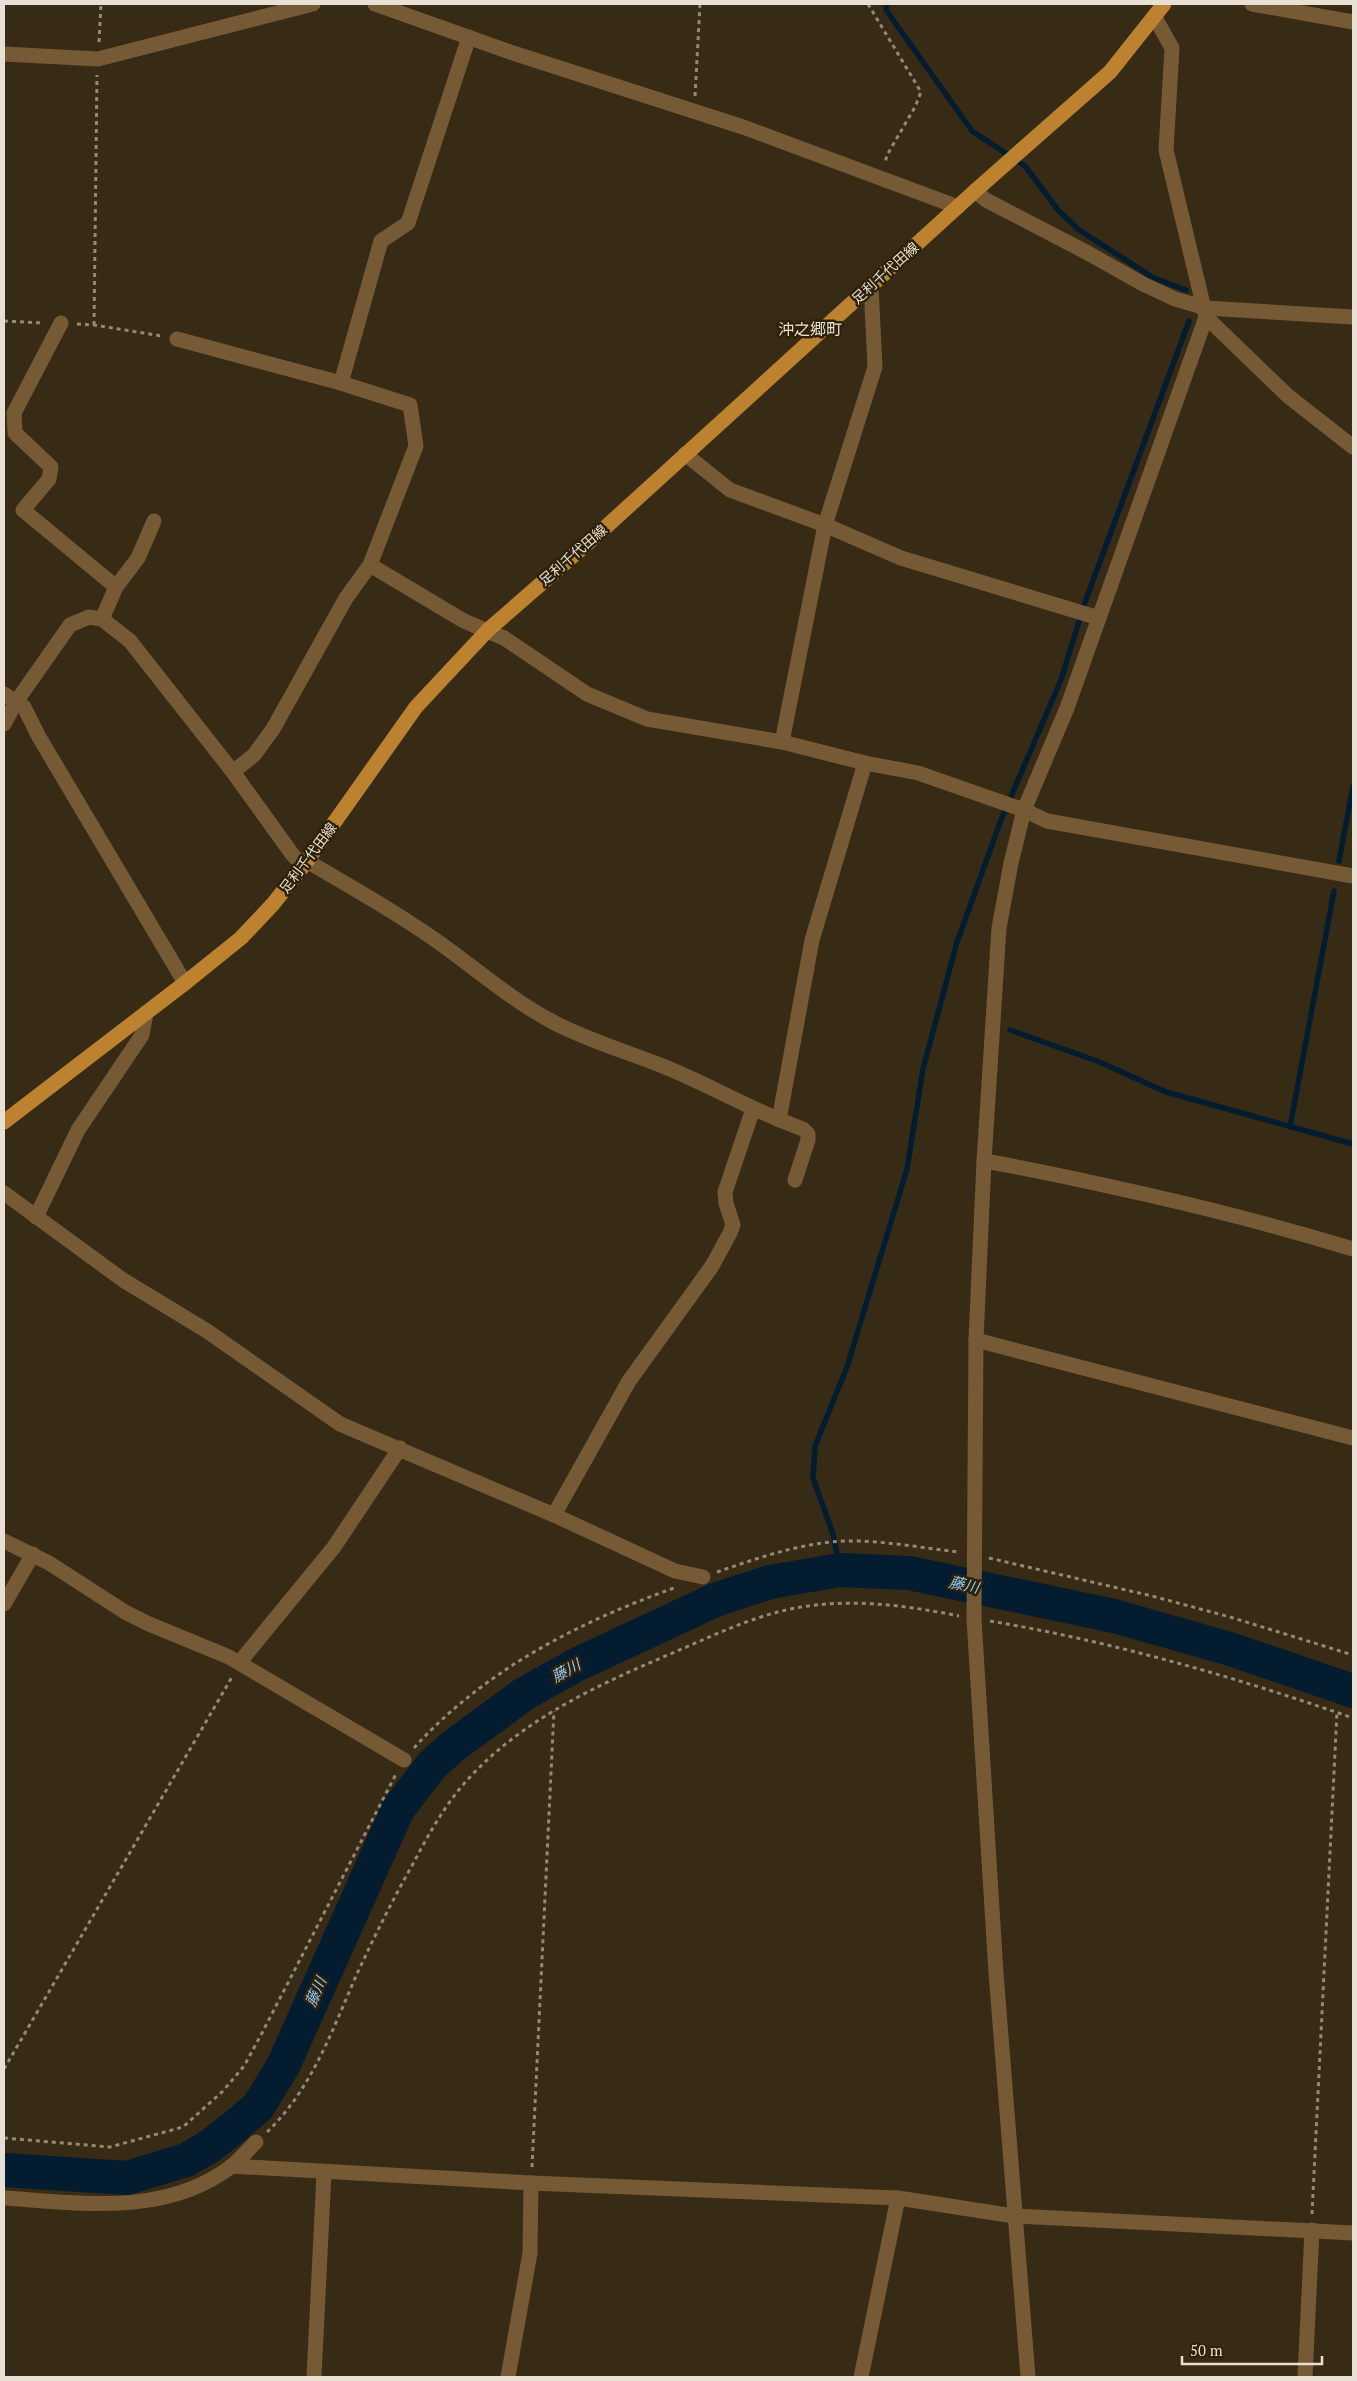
<svg xmlns="http://www.w3.org/2000/svg" width="1357" height="2381" font-family="'PT Serif','Noto Sans JP',serif">
<style>
.lines{fill:none;stroke-linecap:round;stroke-linejoin:round}
.stream{stroke:#031c2f;stroke-width:5.5}
.river{stroke:#031c2f;stroke-width:34}
.path{stroke:#938977;stroke-width:3;stroke-dasharray:4 4;stroke-linecap:butt}
.minor{stroke:#765935;stroke-width:15}
.major{stroke:#bd822f;stroke-width:15}
.labels{text-anchor:middle;stroke-width:5;stroke-linejoin:round;paint-order:stroke}
.street-label{font-size:14px;fill:#e8e0d2;stroke:#2e210b}
.water-label{font-size:15px;font-style:italic;fill:#91caf9;stroke:#2e210b}
.quarter-label{font-size:16px;fill:#e8e0d2;stroke:#2e210b}
</style>
<rect width="100%" height="100%" fill="#382b15"/>
<g class="lines">
<!-- stream -->
<g class="stream">
<path d="M887 4 886 10 972 131 1025 166 1058 210 1079 230 1154 278 1186 290"/>
<path d="M1339 861 1353 786"/>
<path d="M1010 1030 1097 1061 1166 1092 1353 1144"/>
<path d="M1290 1127 1334 891"/>
<path d="M840 1570 833 1534 813 1478 815 1446 847 1367 907 1169 923 1069 957 942 1001 820 1061 680 1084 605 1189 321"/>
</g>
<!-- river -->
<path class="river" d="M4 2170 127 2178 186 2160 210 2146 233 2128 258 2107 283 2066 398 1809 432 1765 452 1747 524 1694 578 1664 715 1600 770 1582 840 1570 909 1573 1114 1616 1230 1649 1353 1691"/>
<!-- path -->
<g class="path">
<path d="M868 4 921 92 915 107 887 155 885 163"/>
<path d="M99 42 101 4"/>
<path d="M695 96 700 4"/>
<path d="M4 321 43 323"/>
<path d="M77 324 94 325 162 336"/>
<path d="M94 325 97 75"/>
<path d="M989 1558 1152 1596 1230 1617 1353 1655"/>
<path d="M717 1572C758 1558 800 1543 844 1541 882 1540 921 1548 959 1552"/>
<path d="M990 1621C1114 1642 1235 1677 1353 1718"/>
<path d="M414 1748C482 1672 578 1622 674 1588"/>
<path d="M4 2069 232 1677"/>
<path d="M267 2132C311 2090 332 2031 356 1976 374 1937 393 1899 414 1862 428 1835 443 1809 462 1786 519 1719 604 1682 682 1649 723 1631 763 1612 808 1606 859 1599 909 1606 959 1616"/>
<path d="M4 2138 110 2147 183 2127 223 2091 244 2066 262 2033 396 1774"/>
<path d="M532 2167 554 1711"/>
<path d="M1312 2214 1337 1712"/>
</g>
<!-- minor -->
<g class="minor">
<path d="M375 4 513 53 743 127 958 207"/>
<path d="M1252 4 1353 22"/>
<path d="M4 54 98 59 313 4"/>
<path d="M975 191 986 200 1086 252 1143 284 1175 299 1206 308 1353 317"/>
<path d="M1206 317 1288 396 1353 447"/>
<path d="M61 323 14 413 15 433 51 467 49 479 23 510 116 587"/>
<path d="M177 339 341 383 410 405 416 446 370 565 464 621 504 638 587 694 647 719 782 742 865 763 918 773 1024 810 1047 821 1353 876"/>
<path d="M341 383 381 241 408 223 469 37"/>
<path d="M685 454 730 490 825 525 901 558 1099 618"/>
<path d="M102 619 116 587 138 558 154 521"/>
<path d="M4 694 24 707 39 737 185 983"/>
<path d="M4 724 16 702 70 625 89 617 102 619 130 641 233 772 292 854 303 866"/>
<path d="M782 742 825 525 875 367 871 286"/>
<path d="M233 772 254 755 273 729 346 598 370 565"/>
<path d="M307 861C354 889 403 916 448 949 482 974 515 1002 553 1022 589 1041 628 1052 665 1067 712 1086 755 1112 803 1129L808 1134V1140L795 1180"/>
<path d="M779 1120 812 940 865 763"/>
<path d="M984 1161C1038 1170 1091 1182 1144 1194 1215 1210 1284 1228 1353 1249"/>
<path d="M4 1193 123 1280 207 1331 340 1424 554 1515 675 1571 703 1577"/>
<path d="M36 1217 78 1130 142 1035 146 1013"/>
<path d="M976 1340 1353 1438"/>
<path d="M554 1515 629 1381 712 1266 730 1233 733 1225 726 1203 725 1192 753 1109"/>
<path d="M4 1541 49 1563 125 1612 149 1624 229 1657 404 1760"/>
<path d="M4 1604 33 1554"/>
<path d="M239 1663 334 1547 400 1448"/>
<path d="M231 2166 531 2183 898 2198 1014 2216 1353 2233"/>
<path d="M4 2198C81 2203 165 2217 232 2166 240 2159 248 2150 256 2142"/>
<path d="M314 2377 324 2173"/>
<path d="M508 2377 530 2253 531 2183"/>
<path d="M861 2377 898 2198"/>
<path d="M1028 2377 996 1973 974 1619 976 1340 984 1161 999 928 1011 863 1024 810 1067 708 1206 317 1166 150 1172 48 1154 16"/>
<path d="M1305 2377 1312 2230"/>
</g>
<!-- major -->
<path class="major" d="M4 1122 185 983 241 938 273 904 307 861 416 707 488 630 597 535 975 191 1110 72 1164 4"/>
</g>
<g class="labels">
<!-- street labels -->
<g class="street-label">
<text transform="translate(885 273) rotate(-42)" y="5">足利千代田線</text>
<text transform="translate(573 555) rotate(-41)" y="5">足利千代田線</text>
<text transform="translate(308 858) rotate(-53)" y="5">足利千代田線</text>
</g>
<!-- water labels -->
<g class="water-label">
<text transform="translate(964 1585) rotate(12)" y="5">藤川</text>
<text transform="translate(566 1671) rotate(-29)" y="5">藤川</text>
<text transform="translate(316 1992) rotate(-66)" y="5">藤川</text>
</g>
<!-- quarter labels -->
<g class="quarter-label">
<text x="810" y="335">沖之郷町</text>
</g>
</g>
<!-- border -->
<rect width="1357" height="2381" fill="none" stroke="#e8e0d2" stroke-width="10"/>
<!-- scale -->
<path d="M1182 2356v8h140v-8" fill="none" stroke="#e8e0d2" stroke-width="2.5"/>
<text x="1190" y="2356" font-size="15" fill="#e8e0d2" stroke="#2e210b" stroke-width="4" paint-order="stroke">50 m</text>
</svg>
